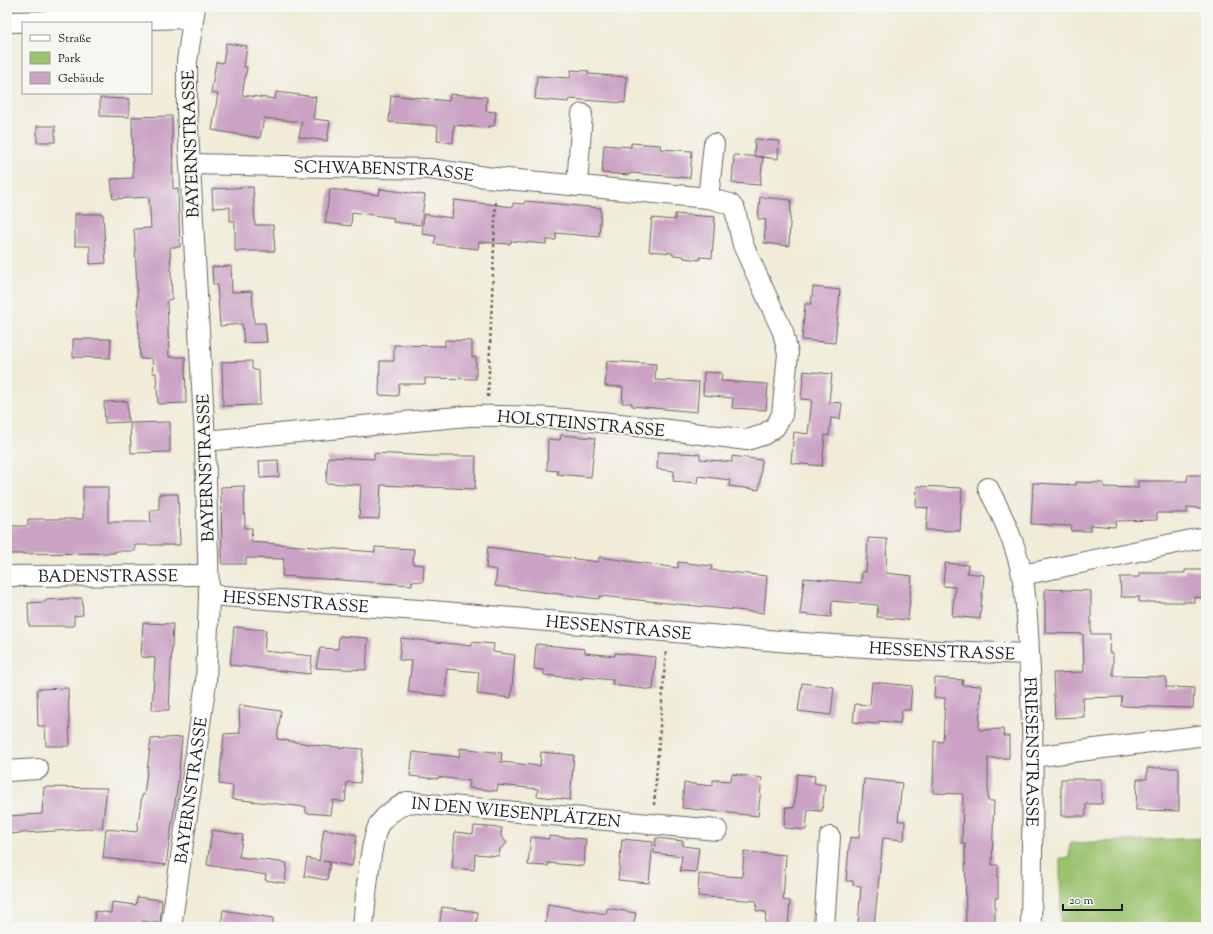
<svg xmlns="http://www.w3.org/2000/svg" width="1213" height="934" font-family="'Sorts Mill Goudy',serif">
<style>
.green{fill:#9cc36e;stroke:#5c7045}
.building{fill:#cba2c4}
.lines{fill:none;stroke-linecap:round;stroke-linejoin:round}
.street-casing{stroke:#66655e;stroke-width:22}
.path{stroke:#66655e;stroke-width:2.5;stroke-dasharray:3 3;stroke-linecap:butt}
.street{stroke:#fff;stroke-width:20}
.labels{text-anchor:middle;stroke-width:3.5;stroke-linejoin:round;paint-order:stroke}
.street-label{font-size:17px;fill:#1c1c1c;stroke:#f6f6f2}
</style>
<rect width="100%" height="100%" fill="#f6f6f2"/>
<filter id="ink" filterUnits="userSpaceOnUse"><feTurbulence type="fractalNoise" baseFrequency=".025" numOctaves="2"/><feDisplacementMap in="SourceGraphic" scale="8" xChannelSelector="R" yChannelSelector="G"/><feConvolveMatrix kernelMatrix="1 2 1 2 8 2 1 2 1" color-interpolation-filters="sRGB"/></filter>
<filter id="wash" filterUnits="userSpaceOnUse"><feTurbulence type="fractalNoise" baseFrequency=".012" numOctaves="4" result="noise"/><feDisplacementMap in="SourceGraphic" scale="16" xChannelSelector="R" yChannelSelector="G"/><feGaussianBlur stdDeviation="0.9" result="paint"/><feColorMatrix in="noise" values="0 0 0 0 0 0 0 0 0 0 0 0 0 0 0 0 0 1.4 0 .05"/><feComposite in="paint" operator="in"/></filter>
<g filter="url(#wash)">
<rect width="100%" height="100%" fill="#f0ecd8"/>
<!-- green -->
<path class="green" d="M1206 838V927H1061L1060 858H1069L1070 843Z"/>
<g id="blocks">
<!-- building -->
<g class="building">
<path d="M226 43 247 46 244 67H247L242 95 275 99 276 92 316 97 313 119 330 121 327 141 299 137 302 122 264 118 260 138 212 130 218 94 211 93 216 62 223 63Z"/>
<path d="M571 70 589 71 588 74 627 77 625 103 569 99 568 102 535 99 537 76 570 78Z"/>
<path d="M450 94 487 97 486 111 496 112 494 126H488V128L454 125 453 143 437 141 438 126 389 122 391 95 449 101Z"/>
<path d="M100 98 129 99V117L100 116Z"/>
<path d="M172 116 173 189 178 188 180 247H170L172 299 167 300 169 357H185L186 403 158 404 156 373H153L152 358 140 359 135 245 134 229 151 228 149 197 113 199 111 179 133 178 132 117Z"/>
<rect x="37" y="126" width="18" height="16"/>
<path d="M755 139 779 141 778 159 754 156Z"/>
<path d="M631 143 661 145 660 149 692 151 690 178 630 173 629 175 602 173 604 145 631 147Z"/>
<path d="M734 155 763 157 760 185 732 183Z"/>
<path d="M253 187 255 225H273L275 251H235V221H230V207L213 208 212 189Z"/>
<path d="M330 189 379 195 380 189 425 195 421 225 393 222 394 218 352 212 351 226 325 223Z"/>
<path d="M760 197 791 200 789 246 764 243 766 220 758 219Z"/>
<path d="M454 200 513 207V203L524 204 525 201 601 208 599 237 556 233V240H546V244L511 241 510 244 479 242 478 249 434 244 436 236 422 234 424 214 452 218Z"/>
<path d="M75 214H103L106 263 90 264V246H75Z"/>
<path d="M675 214 715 217 712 258 700 257V260L684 258V256L672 255V253L649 251 652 218 675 220Z"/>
<path d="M231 266 232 292 252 291 254 323H265L267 342 244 343 242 324 220 326 217 284H213L212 267Z"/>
<path d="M813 287 840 290 835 343 802 340 805 304H811Z"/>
<path d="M73 339H111L110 358 73 357Z"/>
<path d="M445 340 472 341V357H476V379L425 378V384H399L398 396 379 395 380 361H394V345L445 346Z"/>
<path d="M252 361V369L259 371 260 405 223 406 222 362Z"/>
<path d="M607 361 656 364 655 380 699 382 697 412 632 406V403H622L623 387 605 386Z"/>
<path d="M804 371 832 374 829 402 842 403 840 419 831 418 829 436 825 435 822 466 791 463 794 432 808 434 812 400 801 399Z"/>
<path d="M704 372 722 373 721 381 768 384 766 410 732 408 733 398 703 395Z"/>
<path d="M127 401 128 422 105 423 104 402Z"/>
<path d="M170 422V452L131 453 130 423Z"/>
<path d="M561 435 595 438 591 477 557 474 558 471 547 470 548 439 560 440Z"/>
<path d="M658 452 700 454V459L732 462V456L762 460 759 490 729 486 730 480 698 476 697 483 673 481 674 471 657 469Z"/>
<path d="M374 453 429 456H476L475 489 381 485 379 519 359 518 361 485 326 483 328 457 374 459Z"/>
<path d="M278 460 279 477 260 478 259 461Z"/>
<path d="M1188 475H1206V509L1187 507V513H1157V520L1116 521 1115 527 1090 525V531H1071L1072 526 1031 524 1033 483 1076 485V482L1104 483V487L1138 488V481H1187Z"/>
<path d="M244 486 245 528H252L251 542 375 552V547L414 549 413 564 424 565 423 582 412 581V585L282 576 284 559 246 558V564H222L221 487Z"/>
<path d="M917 486 962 488 960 531 926 530 928 508 916 507Z"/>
<path d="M83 487H108V522H151L150 510H159V494H178L180 545H135V551H115V553L7 554V526H28V519H83Z"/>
<path d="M868 538 887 539 886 573 912 576 908 620 877 617 878 605 832 601 831 617 800 614 804 578 861 583 862 571 866 572Z"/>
<path d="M488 547 598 562 599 557 678 568V562L712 566 711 570 767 576 764 613 600 596 599 599 495 586 497 570 486 568Z"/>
<path d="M945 563 968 565 967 573 984 575 980 619 952 616 955 587 943 586Z"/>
<path d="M1185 570H1206V598L1194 597V602H1139V597H1121L1120 577H1139V573H1185Z"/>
<path d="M1045 589 1091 591V634H1110L1109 653H1113V676L1166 677V687L1194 688 1193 708 1121 706 1122 697 1083 698 1084 717 1055 718 1053 673 1084 672 1083 634 1045 633Z"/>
<path d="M82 598 83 615 74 616V626H29L28 603 45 602V600Z"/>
<path d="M143 623 173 624 169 710H152L155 658 141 657Z"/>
<path d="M234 627 266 630 264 651 312 656 310 674 230 665Z"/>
<path d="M339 636 368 638 366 670 316 668 320 648 338 649Z"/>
<path d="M401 638 472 646V642L494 644 493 652 515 655 511 698 477 694 479 672 447 669 445 696 408 692 412 661 399 660Z"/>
<path d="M536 644 585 649V653L615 656V653L656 657 653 690 612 685 613 680 582 677V679L544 675V670L534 669Z"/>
<path d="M935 678 963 680 962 685 981 686 979 730 1003 729 1004 736H1009V758H988V801H994L992 865H998V898H995V927H966L965 844H962L963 794 933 793 934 741 943 742 945 698H934Z"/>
<path d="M872 682 912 686 910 710H902L900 723 879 721 878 724 853 722 855 704 870 705Z"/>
<path d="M802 683 834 687 831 715 798 711Z"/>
<path d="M68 688 70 746H46L45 726H38L37 689Z"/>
<path d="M239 705 281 711 277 739 322 746 363 749 360 783 347 782 345 802 333 800 331 815 306 813V807L232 799 233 786 219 784 224 734 240 733Z"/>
<path d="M182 737 178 782 166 865 103 858 106 829 137 832 142 795H144L151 739Z"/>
<path d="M460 748 502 753 501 762 540 766 541 752 574 755 570 800 537 796 538 789 498 785 497 791 469 788 470 781 438 777V779L410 776 413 752 459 757Z"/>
<path d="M1147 768H1179V811L1136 810 1137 779H1147Z"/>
<path d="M732 774 762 778 758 816 682 808 684 783 713 786V780L731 781Z"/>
<path d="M797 774 815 776 814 783 825 785 822 811 808 810 806 830 784 828 786 807 794 808Z"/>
<path d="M864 779 902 783 898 821H905L904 840 883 838 874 926 858 925 861 886 853 885V881H846L850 837 859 838Z"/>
<path d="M1061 779H1102V804H1086V816H1061Z"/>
<path d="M44 787 107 788 102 828 7 834V816L42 814Z"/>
<path d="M474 826 502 828 501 836 507 843 500 849 499 856 475 854 474 870 452 868 455 832 473 834Z"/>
<path d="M324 829 357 835 352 866 323 861 330 862 327 880 304 876 307 858 319 861Z"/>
<path d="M212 830 243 835 239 857 287 863 285 883 265 880 266 875 207 865Z"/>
<path d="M549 836 586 839 584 866 548 863V866L528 865 531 837 549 839Z"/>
<path d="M656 838 683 841V846L699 848 696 872 680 871 682 856 654 853Z"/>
<path d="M622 839 653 842 649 883 618 880Z"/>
<path d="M744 852 786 855 783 900 790 901 788 927H765L766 912 756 911 757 901 698 896 699 874 742 877Z"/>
<path d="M137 897 162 900 160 923 142 921V927H94L95 911 111 913 112 902 136 905Z"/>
<path d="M548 904 606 914 607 908 636 913 633 927H545Z"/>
<path d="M442 907 478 912 476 927H439Z"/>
<path d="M223 910 273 918V927H221Z"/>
</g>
</g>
</g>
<g filter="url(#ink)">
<use href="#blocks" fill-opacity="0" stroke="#66655e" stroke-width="1"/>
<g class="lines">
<!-- street casing -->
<g class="street-casing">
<g id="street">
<path d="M7 22 193 18"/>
<path id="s1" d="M190 164 429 169 486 177 708 198 730 204 735 210 743 245 783 332 788 354 782 415 775 427 763 435 747 440C654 428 562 414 468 416L205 441"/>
<path d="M577 186 582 114"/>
<path d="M708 198 714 144"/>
<path id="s2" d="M988 488C1003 516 1016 544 1022 575 1027 601 1028 628 1029 654 1035 745 1032 836 1031 927"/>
<path d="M1022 575 1206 537"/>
<path id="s3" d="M7 576 208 575"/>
<path id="s4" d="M209 595 432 611 802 643 913 650 1029 654"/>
<path d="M1032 757 1206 735"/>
<path d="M7 771 38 769"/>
<path id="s5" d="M171 927 206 682 209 595 205 441 187 111V61L195 7"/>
<path id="s6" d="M363 927C365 906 370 837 380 823 387 813 397 808 407 802L717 830"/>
<path d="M824 927 830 837"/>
</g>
</g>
<!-- path -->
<g class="path">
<path d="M488 397 496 198"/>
<path d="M654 805 666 650"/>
</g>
<!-- street -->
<use href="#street" class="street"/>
</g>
</g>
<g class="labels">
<!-- street labels -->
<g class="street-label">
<text transform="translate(190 144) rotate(-92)" y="6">BAYERNSTRASSE</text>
<text dy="6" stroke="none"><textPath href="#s1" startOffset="194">SCHWABENSTRASSE</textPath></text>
<text transform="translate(581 423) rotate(5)" y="6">HOLSTEINSTRASSE</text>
<text transform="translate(205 468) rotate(-92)" y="6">BAYERNSTRASSE</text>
<text dy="6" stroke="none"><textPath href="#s3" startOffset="101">BADENSTRASSE</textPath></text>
<text dy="6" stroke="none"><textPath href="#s4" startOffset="87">HESSENSTRASSE</textPath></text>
<text dy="6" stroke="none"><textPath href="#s4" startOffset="411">HESSENSTRASSE</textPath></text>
<text dy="6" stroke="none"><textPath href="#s4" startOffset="735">HESSENSTRASSE</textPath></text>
<text dy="6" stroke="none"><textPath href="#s2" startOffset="271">FRIESENSTRASSE</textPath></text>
<text dy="6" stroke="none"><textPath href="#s5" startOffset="138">BAYERNSTRASSE</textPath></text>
<text dy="6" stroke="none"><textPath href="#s6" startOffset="250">IN DEN WIESENPLÄTZEN</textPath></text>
</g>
</g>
<!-- margin -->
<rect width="1213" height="934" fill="none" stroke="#f6f6f2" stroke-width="24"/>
<!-- legend -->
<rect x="22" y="22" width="130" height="72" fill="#f6f6f2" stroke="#9f9f9c"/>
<rect x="30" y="35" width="20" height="6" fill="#ffffff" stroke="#9f9f9c"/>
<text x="58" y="42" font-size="12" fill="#1c1c1c">Straße</text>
<rect x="30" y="52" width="20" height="12" fill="#9cc36e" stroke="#9f9f9c"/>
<text x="58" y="62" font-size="12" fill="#1c1c1c">Park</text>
<rect x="30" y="72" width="20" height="12" fill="#cba2c4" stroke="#9f9f9c"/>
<text x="58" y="82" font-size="12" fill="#1c1c1c">Gebäude</text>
<!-- scale -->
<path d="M1063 904v6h59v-6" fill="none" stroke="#1c1c1c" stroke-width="2"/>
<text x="1069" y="904" font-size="12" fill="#1c1c1c" stroke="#f6f6f2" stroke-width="3" paint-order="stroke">20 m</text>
</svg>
